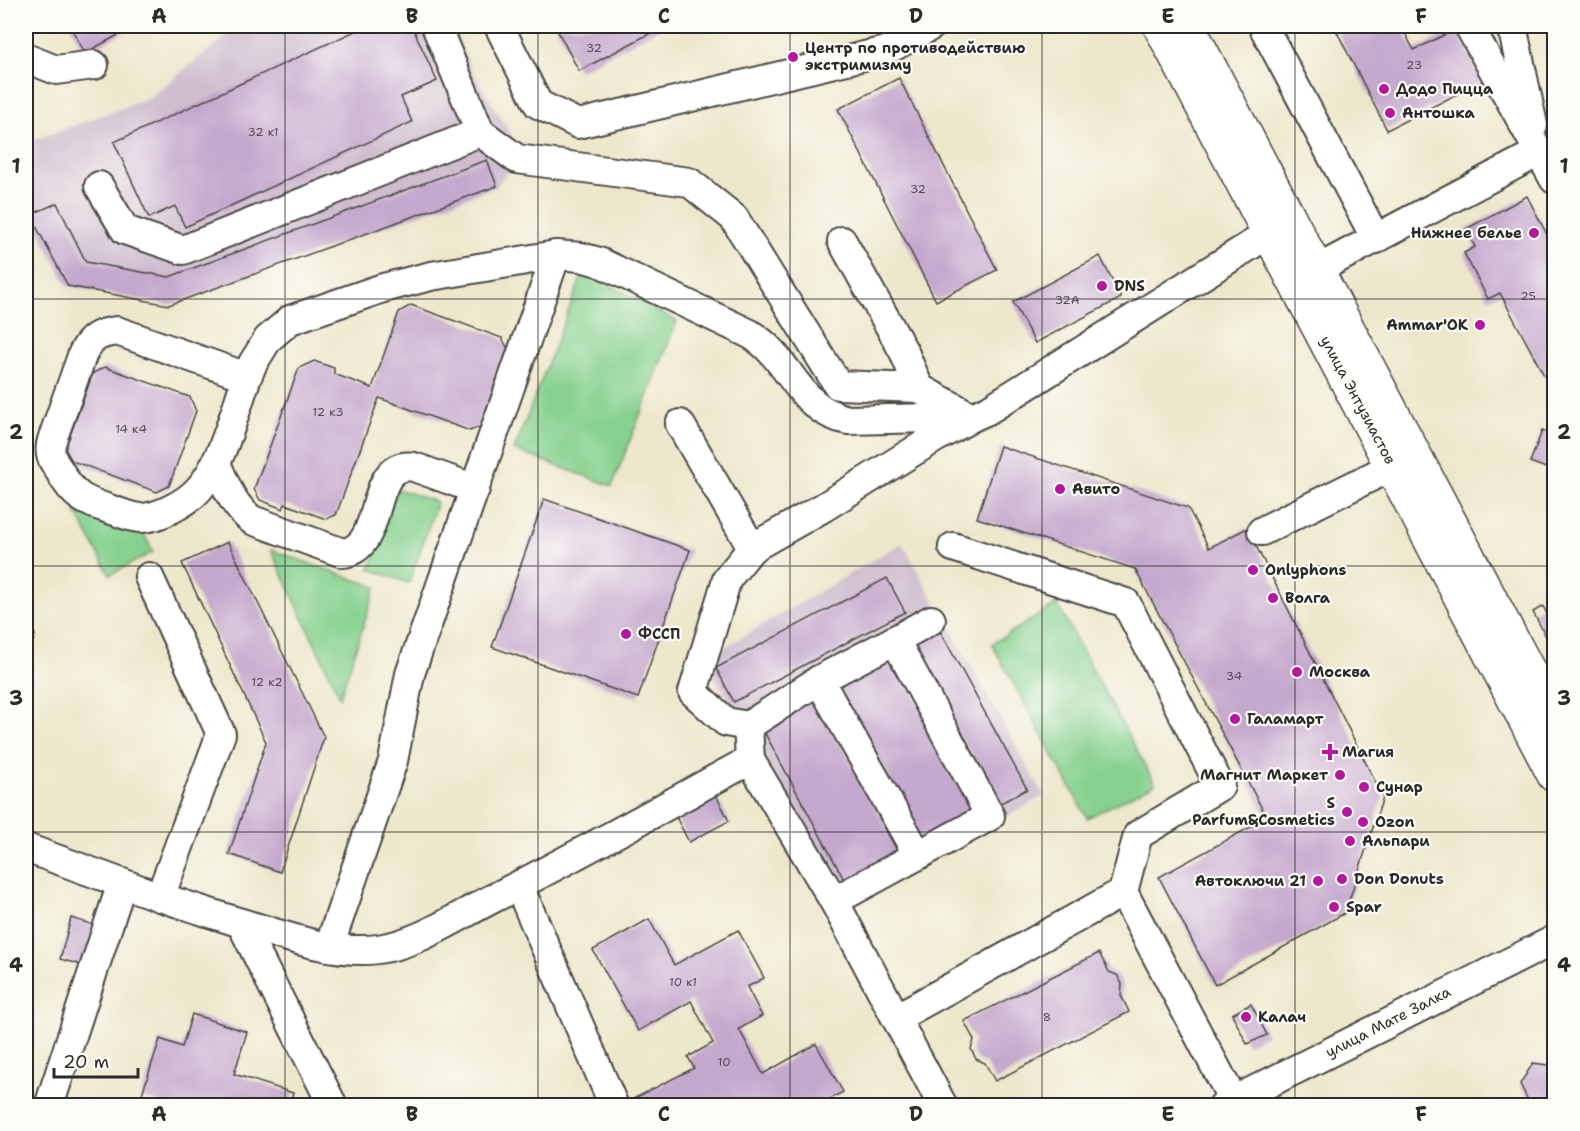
<svg xmlns="http://www.w3.org/2000/svg" width="1580" height="1131" font-family="'Shantell Sans',sans-serif">
<style>
.industrial{fill:#cfbdcf}
.green{fill:#86d18e;stroke:#587e5c;stroke-width:1.5}
.building{fill:#c5a8cd}
.lines{fill:none;stroke-linecap:round;stroke-linejoin:round}
.minor-casing{stroke:#484743;stroke-width:32}
.major-casing{stroke:#484743;stroke-width:36}
.minor{stroke:#fff;stroke-width:28}
.major{stroke:#fff;stroke-width:33}
.grid{fill:none;stroke:#2b2b2b;stroke-width:1.5;stroke-opacity:0.55}
.poi-dot{fill:#b5179e;stroke:#fdfcf7;stroke-width:2}
.labels{text-anchor:middle;stroke-width:4.5;stroke-linejoin:round;paint-order:stroke}
.number-label{font-size:12px;fill:#524a54}
.poi-label{font-size:15px;font-weight:bold;fill:#2b2b2b;stroke:#fdfcf7;text-anchor:start}
.street-label{font-size:15px;fill:#2b2b2b;stroke:#fdfcf7}
.neatline{fill:none;stroke:#2b2b2b;stroke-width:2}
.grid-label{font-size:20px;text-anchor:middle;font-weight:bold;fill:#2b2b2b}
</style>
<rect width="100%" height="100%" fill="#fdfcf7"/>
<filter id="ink" filterUnits="userSpaceOnUse"><feTurbulence type="fractalNoise" baseFrequency=".0167" numOctaves="2"/><feDisplacementMap in="SourceGraphic" scale="12" xChannelSelector="R" yChannelSelector="G"/><feConvolveMatrix kernelMatrix="1 2 1 2 8 2 1 2 1" color-interpolation-filters="sRGB"/></filter>
<filter id="wash" filterUnits="userSpaceOnUse"><feTurbulence type="fractalNoise" baseFrequency=".008" numOctaves="4" result="noise"/><feDisplacementMap in="SourceGraphic" scale="24" xChannelSelector="R" yChannelSelector="G"/><feGaussianBlur stdDeviation="1.35" result="paint"/><feColorMatrix in="noise" values="0 0 0 0 0 0 0 0 0 0 0 0 0 0 0 0 0 1.4 0 .05"/><feComposite in="paint" operator="in"/></filter>
<g filter="url(#wash)">
<rect width="100%" height="100%" fill="#ede7cb"/>
<!-- industrial -->
<g class="industrial">
<path d="M239 26H453L471 69 513 138 517 159 497 186 169 305 68 286 30 215 26 197V143L149 98Z"/>
<path d="M902 543 1044 796 843 908 705 659Z"/>
</g>
<!-- green -->
<g class="green">
<path d="M584 271 677 321 612 486 514 450Z"/>
<path d="M398 489 437 502 409 583 370 569Z"/>
<path d="M76 508 139 531 144 534 153 552 110 575 75 511Z"/>
<path d="M271 550 376 587 340 697Z"/>
<path d="M1057 604 1155 784 1087 818 992 644Z"/>
</g>
<g id="blocks">
<!-- building -->
<g class="building">
<path d="M70 26H135L85 53Z"/>
<path d="M366 26H412L437 81 401 97 412 122 185 227 175 206 149 218 114 142Z"/>
<path d="M555 26H664L579 71Z"/>
<path d="M789 26H812L794 35Z"/>
<path d="M1334 26H1401L1414 50 1456 29 1483 81 1387 130Z"/>
<path d="M899 78 997 270 936 301 838 109Z"/>
<path d="M487 160 497 186 169 305 68 286 30 215 57 203 86 262 169 277Z"/>
<path d="M1527 196 1554 248V394L1500 293 1488 299 1464 253 1475 247 1466 229Z"/>
<path d="M1100 256 1121 298 1035 343 1013 302Z"/>
<path d="M411 305 502 338 509 351 482 426 470 431 379 398 336 515 326 519 285 504 283 509 260 500 254 489 299 368 314 361 334 368V374L372 388 399 312Z"/>
<path d="M105 367 190 397 196 411 169 486 157 492 72 461 65 449 93 373Z"/>
<path d="M1542 431 1554 436V471L1530 462Z"/>
<path d="M1000 446 1188 508 1209 548 1247 528 1383 797 1345 913 1215 985 1159 877 1267 818 1135 569 977 518Z"/>
<path d="M544 499 690 550 638 698 492 647Z"/>
<path d="M228 542 324 737 280 872 229 854 266 742 182 563Z"/>
<path d="M887 578 905 612 734 702 716 668Z"/>
<path d="M1543 606 1554 628V651L1533 612Z"/>
<path d="M26 615 35 635 26 663Z"/>
<path d="M939 629 1027 789 999 804 911 645Z"/>
<path d="M890 655 977 813 924 843 837 684Z"/>
<path d="M814 697 900 856 847 885 761 726Z"/>
<path d="M716 795 729 821 689 842 676 817Z"/>
<path d="M71 918 97 926 85 966 60 959Z"/>
<path d="M649 919 674 965 738 930 764 978 747 987 762 1016 739 1029 763 1074 816 1044 843 1092 824 1102 826 1106H631L629 1101 694 1068 688 1057 713 1043 691 1001 638 1031 593 950Z"/>
<path d="M1099 953 1109 972 1117 975 1122 984 1121 995 1129 1012 995 1081 985 1063 976 1059 971 1049 974 1040 964 1021Z"/>
<path d="M1251 1004 1267 1035 1247 1044 1232 1014Z"/>
<path d="M192 1014 247 1032 234 1074 293 1093 289 1106H169L141 1097 160 1039 182 1047Z"/>
<path d="M1533 1063 1554 1066V1105L1530 1104 1520 1084Z"/>
</g>
</g>
</g>
<g filter="url(#ink)">
<use href="#blocks" fill-opacity="0" stroke="#484743" stroke-width="1.5"/>
<g class="lines">
<!-- minor casing -->
<g class="minor-casing">
<g id="minor">
<path d="M436 26 480 132"/>
<path d="M499 26 538 104 578 124 885 51 931 26"/>
<path d="M1263 26 1376 239"/>
<path d="M1469 26 1539 152"/>
<path d="M1509 26 1514 35 1533 125"/>
<path d="M26 58 56 70 94 65"/>
<path d="M99 186 125 230 183 250 480 132 517 159 689 182 734 218 838 385 919 388 972 417 988 410 1270 233"/>
<path d="M842 241 904 352 919 388"/>
<path d="M1316 270 1539 152 1554 179"/>
<path d="M247 377C235 410 222 465 198 490 186 503 160 517 142 518 132 518 124 514 115 511 85 501 75 499 59 470 52 460 48 453 52 440L83 353C91 337 100 333 117 331L247 377 253 363 268 339 290 320 383 288 431 276 556 255 581 257 599 262 750 334C791 358 797 410 848 420L972 417"/>
<path d="M680 424 752 548 824 507 935 438 967 420"/>
<path d="M216 463C225 484 233 506 252 520L343 553C388 547 365 460 414 467L475 489"/>
<path d="M1262 531 1393 466"/>
<path d="M953 547 1126 603 1220 786 1138 835 1123 892"/>
<path d="M149 577 221 734 160 897 241 923 333 1106"/>
<path d="M895 640 931 620"/>
<path d="M819 680 918 855"/>
<path d="M748 726 726 722 693 692 727 579 752 548"/>
<path d="M750 760 748 726 819 680 895 640 990 816 834 901"/>
<path d="M26 848 160 897"/>
<path d="M519 886 614 1106"/>
<path d="M241 923C284 935 333 955 378 949 416 944 452 920 486 902 575 857 662 808 750 760L834 901 896 1018"/>
<path d="M329 947 393 761 410 674 556 255"/>
<path d="M49 1106 122 883"/>
<path d="M943 1106 896 1018 1123 892 1233 1100"/>
<path d="M1223 1106 1554 940"/>
</g>
</g>
<!-- major casing -->
<g class="major-casing">
<g id="major">
<path d="M1160 26 1554 775"/>
<path d="M1188 26 1554 719"/>
</g>
</g>
<!-- minor -->
<use href="#minor" class="minor"/>
<!-- major -->
<use href="#major" class="major"/>
</g>
</g>
<!-- grid -->
<path class="grid" d="M285 26V1106M538 26V1106M790 26V1106M1042 26V1106M1295 26V1106M26 299H1554M26 566H1554M26 832H1554"/>
<!-- markers -->
<g class="poi-dot">
<circle cx="793" cy="57" r="6"/>
<circle cx="1384" cy="89" r="6"/>
<circle cx="1390" cy="113" r="6"/>
<circle cx="1534" cy="233" r="6"/>
<circle cx="1102" cy="286" r="6"/>
<circle cx="1480" cy="325" r="6"/>
<circle cx="1060" cy="489" r="6"/>
<circle cx="1253" cy="570" r="6"/>
<circle cx="1273" cy="598" r="6"/>
<circle cx="626" cy="634" r="6"/>
<circle cx="1297" cy="672" r="6"/>
<circle cx="1235" cy="719" r="6"/>
<path d="M1327 743h6v6h6v6h-6v6h-6v-6h-6v-6h6z"/>
<circle cx="1340" cy="775" r="6"/>
<circle cx="1364" cy="787" r="6"/>
<circle cx="1347" cy="812" r="6"/>
<circle cx="1363" cy="822" r="6"/>
<circle cx="1350" cy="841" r="6"/>
<circle cx="1342" cy="879" r="6"/>
<circle cx="1318" cy="881" r="6"/>
<circle cx="1334" cy="907" r="6"/>
<circle cx="1246" cy="1017" r="6"/>
</g>
<g class="labels">
<!-- number labels -->
<g class="number-label">
<text x="594" y="52">32</text>
<text x="1414" y="69">23</text>
<text x="263" y="136">32 к1</text>
<text x="918" y="193">32</text>
<text x="1528" y="300">25</text>
<text x="1067" y="304">32А</text>
<text x="328" y="416">12 к3</text>
<text x="131" y="433">14 к4</text>
<text x="1234" y="680">34</text>
<text x="267" y="686">12 к2</text>
<text x="683" y="986">10 к1</text>
<text x="1047" y="1021">8</text>
<text x="724" y="1066">10</text>
</g>
<!-- poi labels -->
<g class="poi-label">
<text x="805" y="53">Центр по противодействию<tspan x="805" dy="17">экстримизму</tspan></text>
<text x="1396" y="94">Додо Пицца</text>
<text x="1402" y="118">Антошка</text>
<text x="1522" y="238" text-anchor="end">Нижнее белье</text>
<text x="1114" y="291">DNS</text>
<text x="1468" y="330" text-anchor="end">Ammar'OK</text>
<text x="1072" y="494">Авито</text>
<text x="1265" y="575">Onlyphons</text>
<text x="1285" y="603">Волга</text>
<text x="638" y="639">ФССП</text>
<text x="1309" y="677">Москва</text>
<text x="1247" y="724">Галамарт</text>
<text x="1342" y="757">Магия</text>
<text x="1328" y="780" text-anchor="end">Магнит Маркет</text>
<text x="1376" y="792">Сунар</text>
<text x="1335" y="808" text-anchor="end">S<tspan x="1335" dy="17">Parfum&amp;Cosmetics</tspan></text>
<text x="1375" y="827">Ozon</text>
<text x="1362" y="846">Альпари</text>
<text x="1354" y="884">Don Donuts</text>
<text x="1306" y="886" text-anchor="end">Автоключи 21</text>
<text x="1346" y="912">Spar</text>
<text x="1258" y="1022">Калач</text>
</g>
<!-- street labels -->
<g class="street-label">
<text transform="translate(1358 400) rotate(62)" y="5">улица Энтузиастов</text>
<text transform="translate(1388 1022) rotate(-27)" y="5">улица Мате Залка</text>
</g>
</g>
<!-- margin -->
<rect width="1580" height="1131" fill="none" stroke="#fdfcf7" stroke-width="66"/>
<!-- scale -->
<path d="M54 1068v9h84v-9" fill="none" stroke="#2b2b2b" stroke-width="3"/>
<text x="63" y="1068" font-size="18" fill="#2b2b2b" stroke="#fdfcf7" stroke-width="4.5" paint-order="stroke">20 m</text>
<rect x="33" y="33" width="1514" height="1065" class="neatline"/>
<g class="grid-label">
<text x="159" y="23">A</text>
<text x="412" y="23">B</text>
<text x="664" y="23">C</text>
<text x="916" y="23">D</text>
<text x="1168" y="23">E</text>
<text x="1421" y="23">F</text>
<text x="16" y="173">1</text>
<text x="1564" y="173">1</text>
<text x="16" y="439">2</text>
<text x="1564" y="439">2</text>
<text x="16" y="705">3</text>
<text x="1564" y="705">3</text>
<text x="16" y="972">4</text>
<text x="1564" y="972">4</text>
<text x="159" y="1121">A</text>
<text x="412" y="1121">B</text>
<text x="664" y="1121">C</text>
<text x="916" y="1121">D</text>
<text x="1168" y="1121">E</text>
<text x="1421" y="1121">F</text>
</g>
</svg>
